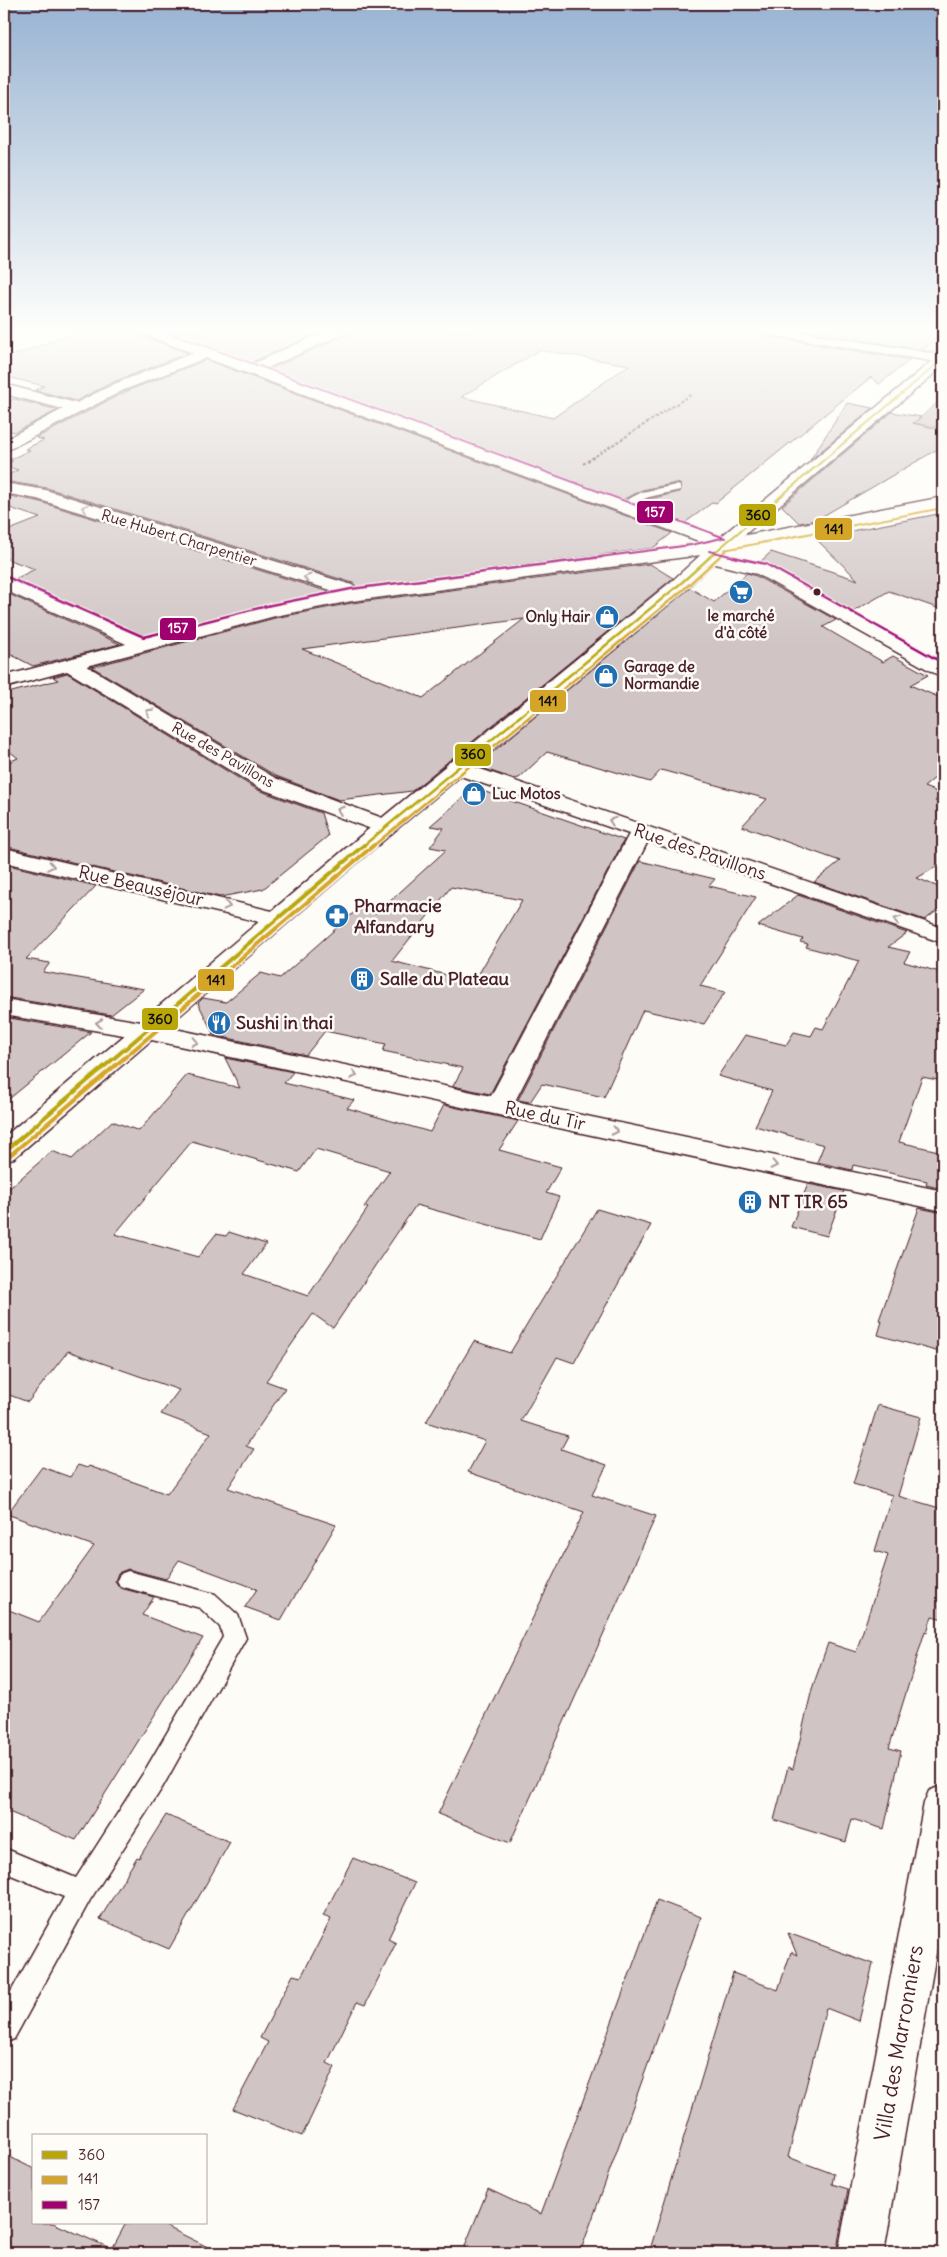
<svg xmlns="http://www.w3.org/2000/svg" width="947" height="2257" font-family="Delius,sans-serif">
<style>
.green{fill:#e3dcda;stroke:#967e82}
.water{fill:#c0b1b1;stroke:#91777b}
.building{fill:#d0c5c4;stroke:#4a1f2b;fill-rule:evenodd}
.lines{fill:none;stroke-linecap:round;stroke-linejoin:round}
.service-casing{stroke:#4a1f2b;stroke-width:3}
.minor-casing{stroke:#4a1f2b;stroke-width:3}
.secondary-casing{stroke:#4a1f2b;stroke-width:3}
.path{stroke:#4a1f2b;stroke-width:2;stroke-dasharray:3 2;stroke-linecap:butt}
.service{fill:#fdfcf7;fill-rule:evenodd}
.minor{fill:#fdfcf7;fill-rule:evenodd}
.secondary{fill:#fdfcf7;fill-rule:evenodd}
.bus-1-far2-casing{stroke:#fdfcf7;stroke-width:4}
.bus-1-far1-casing{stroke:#fdfcf7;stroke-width:5}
.bus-1-casing{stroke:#fdfcf7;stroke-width:8}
.bus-2-far2-casing{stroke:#fdfcf7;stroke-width:4}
.bus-2-far1-casing{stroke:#fdfcf7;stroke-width:5}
.bus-2-casing{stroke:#fdfcf7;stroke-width:8}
.bus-3-far1-casing{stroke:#fdfcf7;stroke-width:4}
.bus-3-casing{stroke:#fdfcf7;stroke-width:5}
.bus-1-far2{stroke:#b9a709;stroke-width:2}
.bus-1-far1{stroke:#b9a709;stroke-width:2.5}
.bus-1{stroke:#b9a709;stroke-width:4}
.bus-2-far2{stroke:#d5a527;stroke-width:2}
.bus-2-far1{stroke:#d5a527;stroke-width:2.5}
.bus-2{stroke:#d5a527;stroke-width:4}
.bus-3-far1{stroke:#a0006e;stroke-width:2}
.bus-3{stroke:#a0006e;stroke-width:2.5}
.oneway{stroke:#ac999b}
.bus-dot{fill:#4a1f2b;stroke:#fdfcf7;stroke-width:2}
.labels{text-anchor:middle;stroke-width:5;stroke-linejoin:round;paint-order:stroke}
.far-street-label{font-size:15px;fill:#4a1f2b;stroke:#fdfcf7}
.far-poi-label{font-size:15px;font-weight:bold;fill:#4a1f2b;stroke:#fdfcf7;text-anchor:start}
.street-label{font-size:18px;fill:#4a1f2b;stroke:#fdfcf7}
.poi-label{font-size:18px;font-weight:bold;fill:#4a1f2b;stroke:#fdfcf7;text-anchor:start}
.near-street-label{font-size:21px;fill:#4a1f2b;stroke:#fdfcf7}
.line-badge{stroke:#fdfcf7;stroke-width:2}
.badge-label{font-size:14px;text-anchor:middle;font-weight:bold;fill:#fff}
.pale-badge-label{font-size:14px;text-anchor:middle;font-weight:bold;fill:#111}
</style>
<rect width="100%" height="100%" fill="#fdfcf7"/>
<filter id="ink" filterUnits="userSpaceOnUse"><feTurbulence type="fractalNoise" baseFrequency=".02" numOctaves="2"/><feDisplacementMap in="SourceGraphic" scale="10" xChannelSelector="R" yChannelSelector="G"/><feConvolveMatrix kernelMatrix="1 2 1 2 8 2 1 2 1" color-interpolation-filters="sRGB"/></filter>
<g filter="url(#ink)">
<!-- green -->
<path class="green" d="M791 330H831L909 343 924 332 943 336V344L936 350 922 351Z"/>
<!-- water -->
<path class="water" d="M943 397V428L914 423Z"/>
<!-- building -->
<g class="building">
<path d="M81 330H136L139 335 188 353 113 382 76 401 35 390 44 386 4 376V359Z"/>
<path d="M161 330H325L252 362Z"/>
<path d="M349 330H757L766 336 910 360 879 384 871 377 716 503 713 502 686 522 637 504 650 499 680 492V484L676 483 642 490 624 499 270 369 346 335ZM540 350 629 365 553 418 461 397Z"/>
<path d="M798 330H943V333L922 350Z"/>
<path d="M206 360 672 533 653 548 357 587 353 583 47 488 4 481V477L18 470 4 466 13 461 9 460 30 450 25 449 44 440 36 438 125 392Z"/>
<path d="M14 399 58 410 15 432 4 429V403Z"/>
<path d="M847 403 873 408 810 460Z"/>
<path d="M892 412 921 417 913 423 943 430V446L816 520 799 523 782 506Z"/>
<path d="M4 495 37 501 329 592 273 603 147 636 13 580 35 569 4 558V532L40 518 4 506Z"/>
<path d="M943 513V610L889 591 854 611 770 564 760 562 771 552 858 580 815 538Z"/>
<path d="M650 564 673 578 412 791 339 800 276 776 92 667 275 618 352 603ZM524 619 423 698 302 649Z"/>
<path d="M747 573 756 576 836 620 823 627 883 662 893 656 928 675 910 685 943 699V771L924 787 942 794 935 801 943 804V863L917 878 943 889V906L925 920 814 882 840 861 742 826 767 799 661 770 650 782 547 752 519 778 514 779 476 766 690 588 714 602Z"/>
<path d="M4 592 120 644 33 666 4 651Z"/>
<path d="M67 673 258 790 321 813 328 836 263 889 220 897 4 846V764L18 758 4 747V694L58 680 53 677Z"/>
<path d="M474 788 624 840 490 1094 453 1086 463 1068 383 1051 386 1044 325 1031 306 1055 214 1035 198 1003 203 998 226 1002 261 973 280 978 358 909 376 914 446 850 430 847 444 828 430 826ZM451 887 522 900 474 982 392 961Z"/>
<path d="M640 861 715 879 709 886 756 897 700 986 725 992 704 1024 643 1010 604 1097 542 1084 530 1102 518 1100Z"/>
<path d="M4 864 96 886 26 959 50 963 43 972 144 989 111 1015 4 997Z"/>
<path d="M798 895 907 933 888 947 910 952 904 962 943 973V1081L922 1077 899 1142 943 1152V1189L926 1185 927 1181 853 1165 852 1170 817 1162 824 1145 755 1126 772 1091 718 1076 745 1035 786 1045 794 1032 811 1036 816 1027 823 1029 859 961 806 947 808 944 800 942 803 939 758 926Z"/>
<path d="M4 1017 91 1032 4 1103Z"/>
<path d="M225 1058 293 1072 284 1083 354 1100 347 1108 430 1132 444 1105 518 1121 499 1150 561 1167 546 1193 559 1197 540 1239 416 1205 333 1328 313 1314 266 1381 285 1388 246 1446 254 1449 228 1488 336 1525 281 1620 245 1607 257 1589 179 1560 166 1579 128 1569 118 1573 115 1581 120 1588 154 1597 142 1615 203 1638 76 1840 4 1810V1608L39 1622 94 1546 7 1514 42 1467 70 1477 78 1465 87 1468 89 1466 167 1494 211 1433 161 1414 179 1390 68 1351 28 1402 4 1393V1193L52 1151 72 1159 112 1121 139 1131 187 1075 240 1088ZM192 1141 299 1172 316 1149 390 1171 364 1207 368 1208 308 1296 244 1274 266 1244 229 1232 226 1236 216 1234 198 1257 115 1234Z"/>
<path d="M808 1184 844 1191 827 1236 791 1227Z"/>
<path d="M919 1208 943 1213V1353L878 1335 882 1321 879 1320Z"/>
<path d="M597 1209 651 1225 574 1363 557 1357 521 1421 568 1436 561 1449 607 1465 592 1495 656 1516 510 1843 438 1814 584 1512 468 1472 485 1441 426 1422 474 1341 510 1353Z"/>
<path d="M878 1405 921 1417 898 1496 943 1509V1619L932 1616 927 1632 925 1631 889 1748 901 1751 884 1829 852 1819 846 1842 774 1820 788 1767 793 1769 812 1689 828 1643 856 1652 888 1555 875 1551 892 1495 853 1484Z"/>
<path d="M166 1815 230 1842 169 1949 100 1919 137 1857 139 1858Z"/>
<path d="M353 1858 415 1883 388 1939 396 1943 365 2005 357 2002 327 2063 335 2067 302 2136 233 2109 268 2042 260 2038 293 1975 301 1977 331 1919 323 1916Z"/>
<path d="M657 1900 701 1917 580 2253H462L488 2189 541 2214Z"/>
<path d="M788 1933 873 1964 859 2021 826 2008 788 2157 834 2174 832 2184 848 2189 836 2253H649L733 1973 778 1990 791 1952 797 1955Z"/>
<path d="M4 2154 34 2169V2223H53L112 2249 126 2223H159L220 2253H4Z"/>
</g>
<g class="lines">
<!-- service casing -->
<g class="service-casing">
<g id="service">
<path d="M676 485 680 486V490L649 497 620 509 615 506 642 492Z"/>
<path d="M128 1571 215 1594 238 1615 246 1638 162 1788 90 1900 14 2039 4 2043V2004L64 1897 4 1872V1848L76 1878 144 1772 223 1637 220 1627 200 1608 120 1586 117 1580 120 1574Z"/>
</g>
</g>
<!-- minor casing -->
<g class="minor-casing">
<g id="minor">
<path d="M138 330H157L252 364 329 330H347L345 333 265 369 726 539 943 497V507L712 552 769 566 943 662V676L936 674 757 574 702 561 699 557 701 555 352 601 275 616 87 666 275 778 393 822 396 827 393 832 385 834 259 788 67 671 4 688V676L126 644 4 590V578L147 638 273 605 337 592 37 499 4 493V483L46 490 352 585 356 589 704 543 206 358 124 390 4 452V440L63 409 4 394V384L76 403 114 384 193 353 140 333Z"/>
<path d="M759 330H789L943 355V363L766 334Z"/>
<path d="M457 761 943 928V943L648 841 515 1101 943 1191V1211L147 1039 4 1015V999L147 1023 491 1096 629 834 449 772 446 767 449 762Z"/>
<path d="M4 848 285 914 289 919 285 924 277 926 4 862Z"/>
<path d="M943 1785V1913L884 2253H838L924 1803 929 1791Z"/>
</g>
</g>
<!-- secondary casing -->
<g class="secondary-casing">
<path id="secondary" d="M943 355V366L729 548 687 588 393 832 14 1158 4 1161V1137L377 822 673 580 717 540 938 356Z"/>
</g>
<!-- path -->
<path class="path" d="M583 464 692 394"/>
<!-- service -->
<use href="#service" class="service"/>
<!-- minor -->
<use href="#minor" class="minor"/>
<!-- secondary -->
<use href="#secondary" class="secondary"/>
<!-- bus-1-far2 casing -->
<g class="bus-1-far2-casing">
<path id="bus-1-far2" d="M708 558 943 359"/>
</g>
<!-- bus-1-far1 casing -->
<g class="bus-1-far1-casing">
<path id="bus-1-far1" d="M363 846 680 584 710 557"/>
</g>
<!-- bus-1 casing -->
<g class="bus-1-casing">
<path id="bus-1" d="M4 1152 364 845"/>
</g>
<!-- bus-2-far2 casing -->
<g class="bus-2-far2-casing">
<g id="bus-2-far2">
<path d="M724 550 943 508"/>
<path d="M718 558 727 549"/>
</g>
</g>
<!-- bus-2-far1 casing -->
<g class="bus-2-far1-casing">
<path id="bus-2-far1" d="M373 846 684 589 719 557"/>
</g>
<!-- bus-2 casing -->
<g class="bus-2-casing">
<path id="bus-2" d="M8 1157 374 845"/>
</g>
<!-- bus-3-far1 casing -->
<g class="bus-3-far1-casing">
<g id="bus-3-far1">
<path d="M162 330 725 538"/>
<path d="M709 551 739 558"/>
<path d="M592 558 691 545 722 538"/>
</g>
</g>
<!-- bus-3 casing -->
<g class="bus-3-casing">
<g id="bus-3">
<path d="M733 557 766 564 943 663"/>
<path d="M7 577 144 637 271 605 351 589 602 557"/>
</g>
</g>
<!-- bus-1-far2 -->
<use href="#bus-1-far2" class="bus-1-far2"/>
<!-- bus-1-far1 -->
<use href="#bus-1-far1" class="bus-1-far1"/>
<!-- bus-1 -->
<use href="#bus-1" class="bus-1"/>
<!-- bus-2-far2 -->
<use href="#bus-2-far2" class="bus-2-far2"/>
<!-- bus-2-far1 -->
<use href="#bus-2-far1" class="bus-2-far1"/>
<!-- bus-2 -->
<use href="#bus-2" class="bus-2"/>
<!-- bus-3-far1 -->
<use href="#bus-3-far1" class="bus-3-far1"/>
<!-- bus-3 -->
<use href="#bus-3" class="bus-3"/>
</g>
<!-- one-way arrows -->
<defs><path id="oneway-chevron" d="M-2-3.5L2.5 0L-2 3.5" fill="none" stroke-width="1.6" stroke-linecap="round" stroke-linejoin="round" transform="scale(1.25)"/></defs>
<g class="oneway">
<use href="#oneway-chevron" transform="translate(85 508) rotate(-163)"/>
<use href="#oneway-chevron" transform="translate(307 578) rotate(-163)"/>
<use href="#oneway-chevron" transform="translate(149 712) rotate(-149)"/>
<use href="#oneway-chevron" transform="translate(340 810) rotate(-160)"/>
<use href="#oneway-chevron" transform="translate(612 821) rotate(-161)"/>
<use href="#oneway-chevron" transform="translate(51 866) rotate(13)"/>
<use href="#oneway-chevron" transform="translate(227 906) rotate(13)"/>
<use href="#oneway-chevron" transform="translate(897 920) rotate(-161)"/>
<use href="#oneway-chevron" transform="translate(99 1023) rotate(-171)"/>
<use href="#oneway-chevron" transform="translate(195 1042) rotate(12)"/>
<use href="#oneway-chevron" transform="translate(354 1075) rotate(12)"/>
<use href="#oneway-chevron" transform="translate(615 1131) rotate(12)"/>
<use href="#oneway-chevron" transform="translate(774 1165) rotate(12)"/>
</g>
</g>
<!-- sky -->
<linearGradient id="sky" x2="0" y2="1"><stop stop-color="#98b3d2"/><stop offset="0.51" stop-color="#fefefb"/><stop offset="1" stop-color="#fefefb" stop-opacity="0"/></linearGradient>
<rect width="947" height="646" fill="url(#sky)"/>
<!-- icons -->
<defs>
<g id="supermarket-disc" transform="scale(1.25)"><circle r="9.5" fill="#1f6fb2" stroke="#fdfcf7"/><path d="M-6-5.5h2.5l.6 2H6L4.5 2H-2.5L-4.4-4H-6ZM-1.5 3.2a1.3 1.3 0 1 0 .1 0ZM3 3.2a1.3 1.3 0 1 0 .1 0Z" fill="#fff"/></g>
<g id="shop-disc" transform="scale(1.25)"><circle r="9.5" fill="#1f6fb2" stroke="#fdfcf7"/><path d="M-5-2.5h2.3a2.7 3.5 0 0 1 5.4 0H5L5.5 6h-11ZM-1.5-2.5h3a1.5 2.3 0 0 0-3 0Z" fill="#fff"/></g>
<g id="pharmacy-disc" transform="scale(1.25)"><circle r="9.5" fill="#1f6fb2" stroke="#fdfcf7"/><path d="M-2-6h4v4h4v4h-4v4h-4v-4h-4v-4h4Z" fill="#fff"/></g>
<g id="building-disc" transform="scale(1.25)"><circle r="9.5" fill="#1f6fb2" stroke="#fdfcf7"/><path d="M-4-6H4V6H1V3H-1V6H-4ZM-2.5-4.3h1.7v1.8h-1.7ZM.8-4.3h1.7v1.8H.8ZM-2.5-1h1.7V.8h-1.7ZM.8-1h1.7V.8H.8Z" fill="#fff"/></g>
<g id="restaurant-disc" transform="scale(1.25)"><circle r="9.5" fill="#1f6fb2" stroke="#fdfcf7"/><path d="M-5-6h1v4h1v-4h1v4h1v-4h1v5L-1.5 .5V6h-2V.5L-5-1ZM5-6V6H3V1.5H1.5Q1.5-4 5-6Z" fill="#fff"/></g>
</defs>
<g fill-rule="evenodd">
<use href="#supermarket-disc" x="741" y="592"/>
<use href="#shop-disc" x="607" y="617"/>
<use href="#shop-disc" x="606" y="676"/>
<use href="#shop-disc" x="474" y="794"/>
<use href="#pharmacy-disc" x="337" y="916"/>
<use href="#building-disc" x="362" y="979"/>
<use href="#restaurant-disc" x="219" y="1023"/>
<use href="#building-disc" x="750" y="1202"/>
</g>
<!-- markers -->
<circle class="bus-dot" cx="817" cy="592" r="4.5"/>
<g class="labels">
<!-- far-street labels -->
<g class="far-street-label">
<text transform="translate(179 538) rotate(17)" y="5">Rue Hubert Charpentier</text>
<text transform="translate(223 755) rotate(30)" y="5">Rue des Pavillons</text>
</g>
<!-- far-poi labels -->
<g class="far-poi-label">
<text x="741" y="621" text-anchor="middle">le marché<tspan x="741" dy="17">d'à côté</tspan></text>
<text x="590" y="622" text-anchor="end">Only Hair</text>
<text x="624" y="672">Garage de<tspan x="624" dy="17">Normandie</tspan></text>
<text x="492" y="799">Luc Motos</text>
</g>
<!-- street labels -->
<g class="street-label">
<text transform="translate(700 852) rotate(19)" y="6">Rue des Pavillons</text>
<text transform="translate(141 886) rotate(13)" y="6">Rue Beauséjour</text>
<text transform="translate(545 1116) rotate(12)" y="6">Rue du Tir</text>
</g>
<!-- poi labels -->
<g class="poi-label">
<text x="354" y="912">Pharmacie<tspan x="354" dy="21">Alfandary</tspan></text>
<text x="380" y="985">Salle du Plateau</text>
<text x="236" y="1029">Sushi in thai</text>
<text x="768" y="1208">NT TIR 65</text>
</g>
<!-- near-street labels -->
<g class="near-street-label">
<text transform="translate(899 2043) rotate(-80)" y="7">Villa des Marronniers</text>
</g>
</g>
<g class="line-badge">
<rect x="636" y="500" width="38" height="24" rx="5" fill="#a0006e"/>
<rect x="738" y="503" width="39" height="24" rx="5" fill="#b9a709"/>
<rect x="814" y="517" width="39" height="24" rx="5" fill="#d5a527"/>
<rect x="159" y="617" width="38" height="24" rx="5" fill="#a0006e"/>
<rect x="529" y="689" width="38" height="24" rx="5" fill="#d5a527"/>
<rect x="454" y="743" width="38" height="24" rx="5" fill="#b9a709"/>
<rect x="197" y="968" width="38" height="24" rx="5" fill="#d5a527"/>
<rect x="141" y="1007" width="38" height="24" rx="5" fill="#b9a709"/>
</g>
<g class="badge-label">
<text x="655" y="517">157</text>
<text x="178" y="633">157</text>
</g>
<g class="pale-badge-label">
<text x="758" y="520">360</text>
<text x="834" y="534">141</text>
<text x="548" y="706">141</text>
<text x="473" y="759">360</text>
<text x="216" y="985">141</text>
<text x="160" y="1024">360</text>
</g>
<!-- margin -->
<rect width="947" height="2257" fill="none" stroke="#fdfcf7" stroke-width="20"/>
<rect x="10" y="10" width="927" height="2237" fill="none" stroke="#4a1f2b" stroke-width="2" filter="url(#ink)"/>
<!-- legend -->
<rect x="32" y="2134" width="175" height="90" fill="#fdfcf7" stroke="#b5a4a5"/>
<rect x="42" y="2151" width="25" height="8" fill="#b9a709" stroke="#b5a4a5"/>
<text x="78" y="2160" font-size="15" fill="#4a1f2b">360</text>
<rect x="42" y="2176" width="25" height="8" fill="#d5a527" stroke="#b5a4a5"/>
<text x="78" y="2184" font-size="15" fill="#4a1f2b">141</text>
<rect x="42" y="2201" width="25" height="8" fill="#a0006e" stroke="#b5a4a5"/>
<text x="78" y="2210" font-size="15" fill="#4a1f2b">157</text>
</svg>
